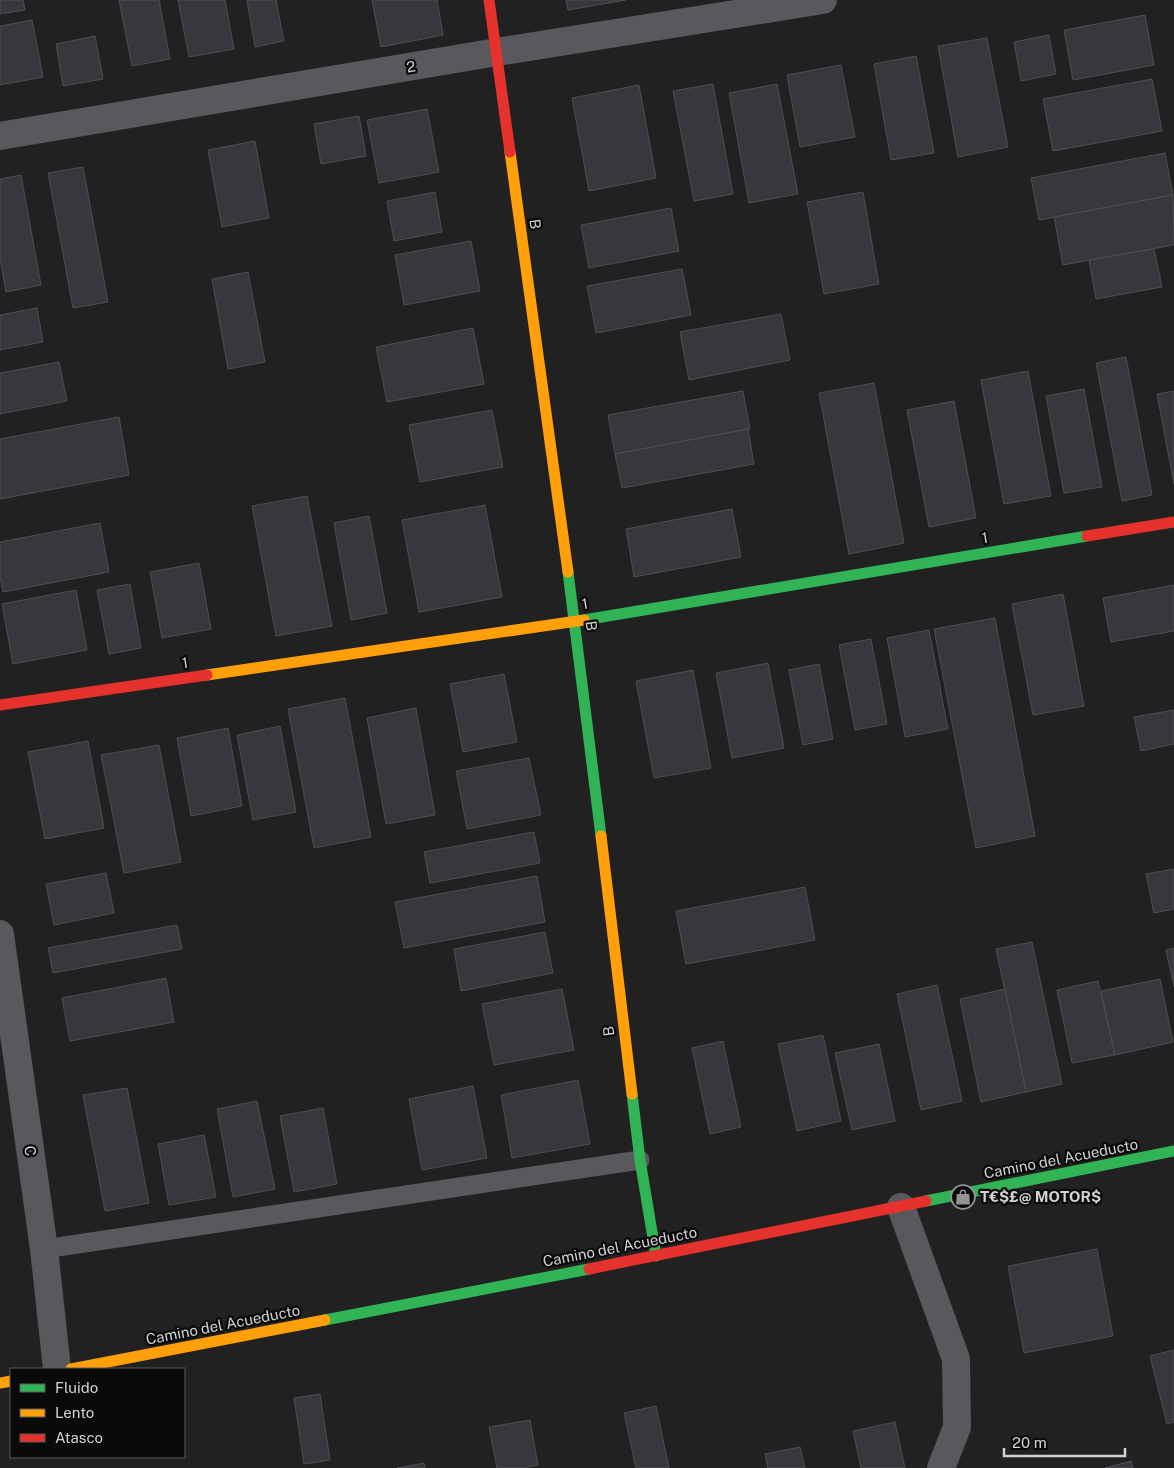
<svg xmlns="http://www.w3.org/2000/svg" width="1174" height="1468" font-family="'Public Sans',sans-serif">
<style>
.building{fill:#39373e;stroke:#4f4f50}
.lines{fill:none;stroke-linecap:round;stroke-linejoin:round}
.lane{stroke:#58585d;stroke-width:19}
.street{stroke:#58585d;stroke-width:28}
.fast{stroke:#30b455;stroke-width:11}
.slow{stroke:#ff9f0a;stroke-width:11}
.jam{stroke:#e5322d;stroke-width:11}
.labels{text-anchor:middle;stroke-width:4.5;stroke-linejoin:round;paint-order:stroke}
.street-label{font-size:15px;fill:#d2d1d4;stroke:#0a0a0b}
.poi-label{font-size:15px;font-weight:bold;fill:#d2d1d4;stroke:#0a0a0b;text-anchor:start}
</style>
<rect width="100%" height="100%" fill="#212122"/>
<!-- building -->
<g class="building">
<path d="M0 0H23L25 10 0 14Z"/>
<path d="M119 0H159L170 59 132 66Z"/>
<path d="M178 0H225L234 49 189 57Z"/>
<path d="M247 0H276L284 41 255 47Z"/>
<path d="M372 0H437L443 35 381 47Z"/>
<path d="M566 0H626L568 10Z"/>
<path d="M1145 15 1154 65 1073 80 1064 30Z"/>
<path d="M32 20 43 77 0 85V26Z"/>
<path d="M1049 35 1056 74 1021 81 1014 42Z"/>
<path d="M95 36 103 79 63 86 56 44Z"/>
<path d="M987 38 1008 147 958 157 938 46Z"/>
<path d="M916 56 934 153 891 160 874 64Z"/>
<path d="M841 65 855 137 800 147 787 75Z"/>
<path d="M1152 79 1162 131 1053 151 1043 99Z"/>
<path d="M713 84 733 194 694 201 673 91Z"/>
<path d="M777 84 798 194 749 203 729 93Z"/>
<path d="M639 85 656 178 589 191 572 98Z"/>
<path d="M427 109 439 172 379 183 367 120Z"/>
<path d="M359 116 366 156 321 164 314 124Z"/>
<path d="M255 141 269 218 222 227 208 150Z"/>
<path d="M1165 153 1173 195 1039 220 1031 178Z"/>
<path d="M83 167 108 302 73 308 48 173Z"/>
<path d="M21 175 41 285 6 292 0 258V179Z"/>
<path d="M435 192 442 232 394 241 387 201Z"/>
<path d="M863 192 879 284 824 294 807 202Z"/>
<path d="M1173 195 1174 245 1063 265 1054 217Z"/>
<path d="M671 208 679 251 589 268 581 225Z"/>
<path d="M471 241 480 291 404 305 395 255Z"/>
<path d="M1154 249 1162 287 1096 299 1089 260Z"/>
<path d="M682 269 691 315 596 333 587 286Z"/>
<path d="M248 272 265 362 228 369 212 279Z"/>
<path d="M37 308 43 342 0 350V315Z"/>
<path d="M781 314 790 360 689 380 680 332Z"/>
<path d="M473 328 484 384 387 402 376 347Z"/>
<path d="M1126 357 1152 495 1122 501 1096 363Z"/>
<path d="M59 362 67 401 0 414V373Z"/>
<path d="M1028 371 1051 496 1004 504 981 380Z"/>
<path d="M874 383 904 543 849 554 819 393Z"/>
<path d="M1084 389 1102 487 1064 493 1046 396Z"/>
<path d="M743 391 750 429 615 454 608 415Z"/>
<path d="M1174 391V484L1157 394Z"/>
<path d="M954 401 976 518 929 527 907 410Z"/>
<path d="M492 410 503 467 420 482 409 425Z"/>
<path d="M119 417 129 475 0 499V439Z"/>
<path d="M748 429 754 464 622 488 615 454Z"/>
<path d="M307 496 332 626 276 636 252 506Z"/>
<path d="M485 505 502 597 419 612 402 520Z"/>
<path d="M732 509 741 557 634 577 626 529Z"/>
<path d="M369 516 387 613 351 620 334 523Z"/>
<path d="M100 523 109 572 3 592 0 577V542Z"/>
<path d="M199 563 211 629 162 638 150 572Z"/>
<path d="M130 584 141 648 109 654 97 590Z"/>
<path d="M1174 585V631L1111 642 1103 598Z"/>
<path d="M76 590 87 650 13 664 2 604Z"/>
<path d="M1063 594 1084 706 1033 715 1012 604Z"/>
<path d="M995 618 1035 836 976 848 934 629Z"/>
<path d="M929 630 948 729 905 737 887 638Z"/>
<path d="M871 639 887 724 855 730 839 645Z"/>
<path d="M768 663 784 748 732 758 716 673Z"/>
<path d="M819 664 833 739 803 745 789 670Z"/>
<path d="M693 670 711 768 654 778 636 681Z"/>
<path d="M504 674 517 742 463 752 450 684Z"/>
<path d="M345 698 371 837 314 848 288 709Z"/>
<path d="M416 708 435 815 386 824 367 718Z"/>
<path d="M1174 710V744L1141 751 1134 717Z"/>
<path d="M280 726 296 812 253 820 237 735Z"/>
<path d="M228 728 242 806 191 816 177 738Z"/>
<path d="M88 741 104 828 45 839 28 752Z"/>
<path d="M159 745 181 862 124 873 101 755Z"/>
<path d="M529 758 541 815 467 829 456 771Z"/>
<path d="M534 832 540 863 430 883 424 852Z"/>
<path d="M1174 869V909L1154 913 1146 874Z"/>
<path d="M106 873 114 913 54 925 46 884Z"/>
<path d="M537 876 545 922 404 948 395 902Z"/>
<path d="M805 887 815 940 686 964 676 911Z"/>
<path d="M177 925 182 949 53 973 48 948Z"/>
<path d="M545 932 553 973 461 991 454 949Z"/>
<path d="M1032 942 1062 1084 1026 1092 996 949Z"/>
<path d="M1174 948V987L1166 950Z"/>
<path d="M166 978 174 1022 70 1041 62 998Z"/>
<path d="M1160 979 1173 1042 1115 1055 1101 991Z"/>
<path d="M1098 981 1115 1055 1072 1063 1057 990Z"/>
<path d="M937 985 962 1101 921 1110 897 994Z"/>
<path d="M562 989 574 1050 494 1065 482 1004Z"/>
<path d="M1005 989 1026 1092 981 1102 960 999Z"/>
<path d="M823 1035 841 1121 797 1131 778 1044Z"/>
<path d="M723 1041 741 1127 710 1134 692 1048Z"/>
<path d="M879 1044 895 1121 852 1130 835 1053Z"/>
<path d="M578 1080 590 1144 512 1158 501 1095Z"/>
<path d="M473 1086 487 1158 422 1170 409 1099Z"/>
<path d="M127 1088 149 1203 105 1211 83 1095Z"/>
<path d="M257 1101 275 1189 233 1197 217 1109Z"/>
<path d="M323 1108 337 1184 294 1192 280 1116Z"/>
<path d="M204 1135 216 1197 169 1205 158 1144Z"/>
<path d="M1097 1249 1113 1336 1024 1353 1008 1266Z"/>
<path d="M1174 1350V1422L1167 1424 1150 1356Z"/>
<path d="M320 1394 330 1460 304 1464 294 1398Z"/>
<path d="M656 1406 669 1468H636L624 1413Z"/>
<path d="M530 1420 538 1465 523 1468H497L489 1427Z"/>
<path d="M895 1422 905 1468H861L853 1431Z"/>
<path d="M800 1447 805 1468H768L765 1454Z"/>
<path d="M1131 1461 1133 1468H1105Z"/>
<path d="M424 1463 425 1468H397Z"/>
</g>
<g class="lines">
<!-- lane -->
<path class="lane" d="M44 1249 640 1160"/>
<!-- street -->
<g class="street">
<path d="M0 136 497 52 823 0"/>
<path d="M0 934 44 1249 57 1369"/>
<path d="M901 1207 956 1359 957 1427 941 1468"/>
</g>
<!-- fast -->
<g class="fast">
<path d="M568 572 601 836"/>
<path d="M584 620 1087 536"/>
<path d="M632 1094 640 1160 656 1256"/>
<path d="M926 1201 1174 1151"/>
<path d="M325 1320 589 1269"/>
</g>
<!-- slow -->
<g class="slow">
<path d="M510 152 568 572"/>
<path d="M207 675 584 620"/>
<path d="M601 836 632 1094"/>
<path d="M71 1369 325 1320"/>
<path d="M0 1383 11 1381"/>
</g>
<!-- jam -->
<g class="jam">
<path d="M489 0 510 152"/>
<path d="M1087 536 1174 522"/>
<path d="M0 705 207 675"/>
<path d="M589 1269 926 1201"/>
</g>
</g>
<!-- icons -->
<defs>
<g id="shop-ring" transform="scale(1.25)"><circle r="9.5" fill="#0a0a0b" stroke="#949396" stroke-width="1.5"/><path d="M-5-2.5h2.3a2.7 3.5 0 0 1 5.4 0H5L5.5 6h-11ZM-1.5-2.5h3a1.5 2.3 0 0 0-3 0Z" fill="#949396"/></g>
</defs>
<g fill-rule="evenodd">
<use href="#shop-ring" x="963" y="1197"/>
</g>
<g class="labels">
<!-- street labels -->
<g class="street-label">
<text transform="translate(411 67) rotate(-10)" y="5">2</text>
<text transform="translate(535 224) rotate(82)" y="5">B</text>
<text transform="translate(985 538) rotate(-9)" y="5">1</text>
<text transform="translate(585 604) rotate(-9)" y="5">1</text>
<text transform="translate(591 626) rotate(83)" y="5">B</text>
<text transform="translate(185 663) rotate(-8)" y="5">1</text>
<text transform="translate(609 1031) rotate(-97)" y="5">B</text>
<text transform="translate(30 1151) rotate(82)" y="5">C</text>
<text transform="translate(1061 1159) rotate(-11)" y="5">Camino del Acueducto</text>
<text transform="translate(620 1247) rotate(-11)" y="5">Camino del Acueducto</text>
<text transform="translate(223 1325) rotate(-11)" y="5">Camino del Acueducto</text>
</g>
<!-- poi labels -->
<g class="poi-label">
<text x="980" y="1202">T€$£@ MOTOR$</text>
</g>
</g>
<!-- legend -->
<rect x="10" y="1368" width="175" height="90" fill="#0a0a0b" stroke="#5a5a5b"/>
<rect x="20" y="1384" width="25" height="8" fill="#30b455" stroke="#5a5a5b"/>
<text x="55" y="1393" font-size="15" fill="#d2d1d4">Fluido</text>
<rect x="20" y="1409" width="25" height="8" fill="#ff9f0a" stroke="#5a5a5b"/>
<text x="55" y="1418" font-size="15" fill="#d2d1d4">Lento</text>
<rect x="20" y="1434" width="25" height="8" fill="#e5322d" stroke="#5a5a5b"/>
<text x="55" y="1443" font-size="15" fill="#d2d1d4">Atasco</text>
<!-- scale -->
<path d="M1004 1448v8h121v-8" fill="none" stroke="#d2d1d4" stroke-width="2.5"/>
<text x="1012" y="1448" font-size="15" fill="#d2d1d4" stroke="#0a0a0b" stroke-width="4" paint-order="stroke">20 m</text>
</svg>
